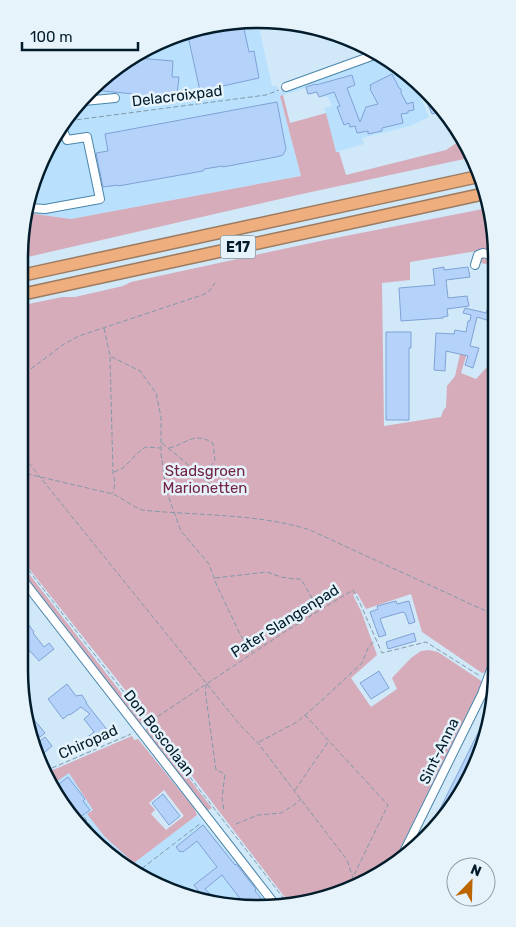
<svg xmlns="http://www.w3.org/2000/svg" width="516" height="927" font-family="Rubik,sans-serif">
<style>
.built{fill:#b9e1fd}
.green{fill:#d7acba;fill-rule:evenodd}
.building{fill:#b5d2fb;stroke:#7fa2d5}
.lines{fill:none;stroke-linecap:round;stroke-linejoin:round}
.minor-casing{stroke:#4985aa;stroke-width:10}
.highway-casing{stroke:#9c7b61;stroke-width:14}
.path{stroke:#8199a9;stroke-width:1;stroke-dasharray:5 2.5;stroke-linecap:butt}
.minor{stroke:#fff;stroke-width:8}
.highway{stroke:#eeae7e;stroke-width:11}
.labels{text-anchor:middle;stroke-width:5;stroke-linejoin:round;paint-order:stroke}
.shield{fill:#e7f3fb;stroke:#475c69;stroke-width:1}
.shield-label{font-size:14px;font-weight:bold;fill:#031c2b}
.street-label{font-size:15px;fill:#031c2b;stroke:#e7f3fb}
.park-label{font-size:15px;fill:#712545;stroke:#e7f3fb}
.rim{fill:none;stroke:#031c2b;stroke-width:2.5}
</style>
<rect width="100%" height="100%" fill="#d0e8f8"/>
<!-- built -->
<g class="built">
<path d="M258 23 272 86H277L279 92 383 56 403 74 409 87H416L429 117 410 126 362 138 364 144 336 152 324 108 332 106 328 97H319L316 93 308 95 305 88 280 96 301 176 71 219 28 213 51 138 113 68 196 27Z"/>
<path d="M69 773 93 810 87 814 105 837 134 863 197 815 272 908 196 900 125 868 68 814 50 781Z"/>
</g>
<!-- green -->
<g class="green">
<path d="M283 95 290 123 326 113 336 152H339L346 175 446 150 458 142 457 136 461 135 469 158 302 194 19 259V243L28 213 71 219 301 176 280 96Z"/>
<path d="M488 208 495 227V266L481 263 483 250 410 262V280L382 283 384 426 441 417 443 411 446 407 447 386 455 376 463 341 470 343 461 373 476 379 496 357 497 640 493 656 486 672 482 673 422 632 411 594 366 609 357 593 353 595 361 611 377 655 351 678 371 707 397 689 392 678 411 658 421 651 429 650 438 652 483 682 393 863 349 890 344 889 342 892 290 904 153 725 19 556V306L62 297H75L123 286 131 282 325 240Z"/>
<path d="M19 561 140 717 145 722 140 725 61 621 19 569Z"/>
<path d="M149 727 212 808 207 811 144 731Z"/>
<path d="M132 736 134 740 138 739 194 808 197 815 134 863 105 837 87 814 93 810 69 773 56 782 53 779 50 781 46 773ZM164 790 184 816 166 830 151 814 155 810 149 803Z"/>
</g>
<!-- building -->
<g class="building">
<path d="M243 24 249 52 254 51 259 78 200 91 188 36 216 30 215 26Z"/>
<path d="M138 58 173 61 172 77H179L177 94 134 99V94L93 90 113 68 131 59H138Z"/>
<path d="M392 74 399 88 401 89V93L407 104 413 102 414 110 408 111V113L401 114 403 123 382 128V131L368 134V131L357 133 355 126 350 127 349 123 344 125 337 107 340 106 334 92 319 97 317 92 308 94 306 87 315 84 316 85 352 75 355 85 347 88 360 122 366 107 378 104 370 89 371 88 370 85Z"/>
<path d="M423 93 438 107 442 111 432 114Z"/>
<path d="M277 102 286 149 283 155 276 157 223 167V166L204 169 203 171 118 186V185L103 187 96 153 108 151 105 134Z"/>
<path d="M444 267V270L468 267 470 277 446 280 448 298 467 296 469 306 447 309 448 316 443 317V318L401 321 399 288 435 285 433 269Z"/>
<path d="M465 308 486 313 488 308 496 311V323L477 317 470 346 479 348 473 368 465 365 468 356 446 351 445 371 434 370 436 333 454 334 455 330 466 332 468 321H470L471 315 463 313Z"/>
<path d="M386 332H411V348H409V420H386Z"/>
<path d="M396 601 397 604 409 601 415 622 409 624 405 613 403 612 382 618 380 619 386 635 379 637 370 612 378 609 377 606Z"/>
<path d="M23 617 34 632 33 633 44 647 49 643 54 649 39 661 32 653 29 651 28 637 23 640 19 635V620Z"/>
<path d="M414 633 416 641 388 649 386 642Z"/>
<path d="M379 671 389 688 371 699 360 683Z"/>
<path d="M67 684 76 696 82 695 87 703H86L108 731 90 744 85 739 94 732 84 719 90 714 81 707 70 715 69 714 63 719 48 699Z"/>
<path d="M31 716 45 733 40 737 27 719Z"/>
<path d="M479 731 482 732 465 789 434 827 432 825Z"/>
<path d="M45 737 52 746 43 754 44 755 39 759 32 747Z"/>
<path d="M68 777 85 799 83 801 90 810 75 821 68 814 54 788Z"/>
<path d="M163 794 180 816 169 825 152 803Z"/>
<path d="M203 825 235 865 236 864 256 889 255 891 268 907 236 904 241 900 222 875 205 889 210 894 204 898 194 885 217 867 197 841 183 852 182 851 180 852 176 847Z"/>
</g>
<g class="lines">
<!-- minor casing -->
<g class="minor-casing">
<g id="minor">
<path d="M286 87 380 53"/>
<path d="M84 101 115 98"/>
<path d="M30 208 45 209 100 199 87 137 67 140 61 126"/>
<path d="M475 265 478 255 483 253 495 256"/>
<path d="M19 575 277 907"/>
<path d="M401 858 482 694 497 654"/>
</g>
</g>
<!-- highway casing -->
<g class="highway-casing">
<g id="highway">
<path d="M19 276 476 177"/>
<path d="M19 295 483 194"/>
</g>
</g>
<!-- path -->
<g class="path">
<path d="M70 117 75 120 266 95 279 90"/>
<path d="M104 328 110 356 140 371 156 393 161 417V453L166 490 181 531 209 564 217 586 240 634 252 652"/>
<path d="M110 357 113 473 115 483 113 493"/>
<path d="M19 378 64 344 79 336 205 294 210 290 215 283"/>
<path d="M162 443 185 462 220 493"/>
<path d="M169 448C187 444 193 431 213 443L215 460 203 478"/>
<path d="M19 451 240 725 258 743 347 860 353 878"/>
<path d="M19 472 113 494C124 499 131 506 142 510 199 516 256 513 310 530L488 612 497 613"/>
<path d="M114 472 123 468 141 450 146 447 160 448"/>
<path d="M19 558 148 723 288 904"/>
<path d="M215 578 267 572 281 577 294 579H301L319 610"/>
<path d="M207 684 205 690 216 770 225 774 222 798 224 811"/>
<path d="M305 715 388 805 353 877"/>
<path d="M145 725 286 631 353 590 359 601 382 653 426 642 480 676"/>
<path d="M259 742 297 722 319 703 362 663 368 648 375 640"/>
<path d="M45 771 131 734"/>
<path d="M295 790 328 742"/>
<path d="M84 817 103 843 105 849"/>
<path d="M236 824 258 815 281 813 294 805 301 799"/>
<path d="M109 853C120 857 126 861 132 871"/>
<path d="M136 873 201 823"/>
<path d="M346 891 353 878 363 882"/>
</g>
<!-- minor -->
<use href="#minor" class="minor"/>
<!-- highway -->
<use href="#highway" class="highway"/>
</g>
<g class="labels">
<!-- shield labels -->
<rect class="shield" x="220.5" y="235.5" width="35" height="23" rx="4"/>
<g class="shield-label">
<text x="238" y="252">E17</text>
</g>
<!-- street labels -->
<g class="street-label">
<text transform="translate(177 96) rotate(-7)" y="5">Delacroixpad</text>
<text transform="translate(285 621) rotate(-32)" y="5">Pater Slangenpad</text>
<text transform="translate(159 733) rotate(52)" y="5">Don Boscolaan</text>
<text transform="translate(88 742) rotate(-24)" y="5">Chiropad</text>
<text transform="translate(439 751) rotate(-64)" y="5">Sint-Anna</text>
</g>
<!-- park labels -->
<g class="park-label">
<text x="205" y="476">Stadsgroen<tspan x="205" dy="17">Marionetten</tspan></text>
</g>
</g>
<!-- crop -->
<path d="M0 0H516V927H0ZM258 28H258A230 230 0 0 1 488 258V670A230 230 0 0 1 258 900H258A230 230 0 0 1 28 670V258A230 230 0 0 1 258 28Z" fill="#e7f3fb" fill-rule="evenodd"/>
<path class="rim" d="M258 28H258A230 230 0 0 1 488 258V670A230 230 0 0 1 258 900H258A230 230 0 0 1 28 670V258A230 230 0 0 1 258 28Z"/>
<!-- north arrow -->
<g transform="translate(471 882) rotate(23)"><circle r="24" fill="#e7f3fb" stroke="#8c9da8"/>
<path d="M0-4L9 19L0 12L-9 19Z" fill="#bd6500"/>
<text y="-8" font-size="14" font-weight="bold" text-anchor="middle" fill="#031c2b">N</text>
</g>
<!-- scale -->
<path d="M22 42v8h116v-8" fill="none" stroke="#031c2b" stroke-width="2.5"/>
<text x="30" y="42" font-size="15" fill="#031c2b" stroke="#e7f3fb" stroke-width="4" paint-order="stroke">100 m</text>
</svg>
